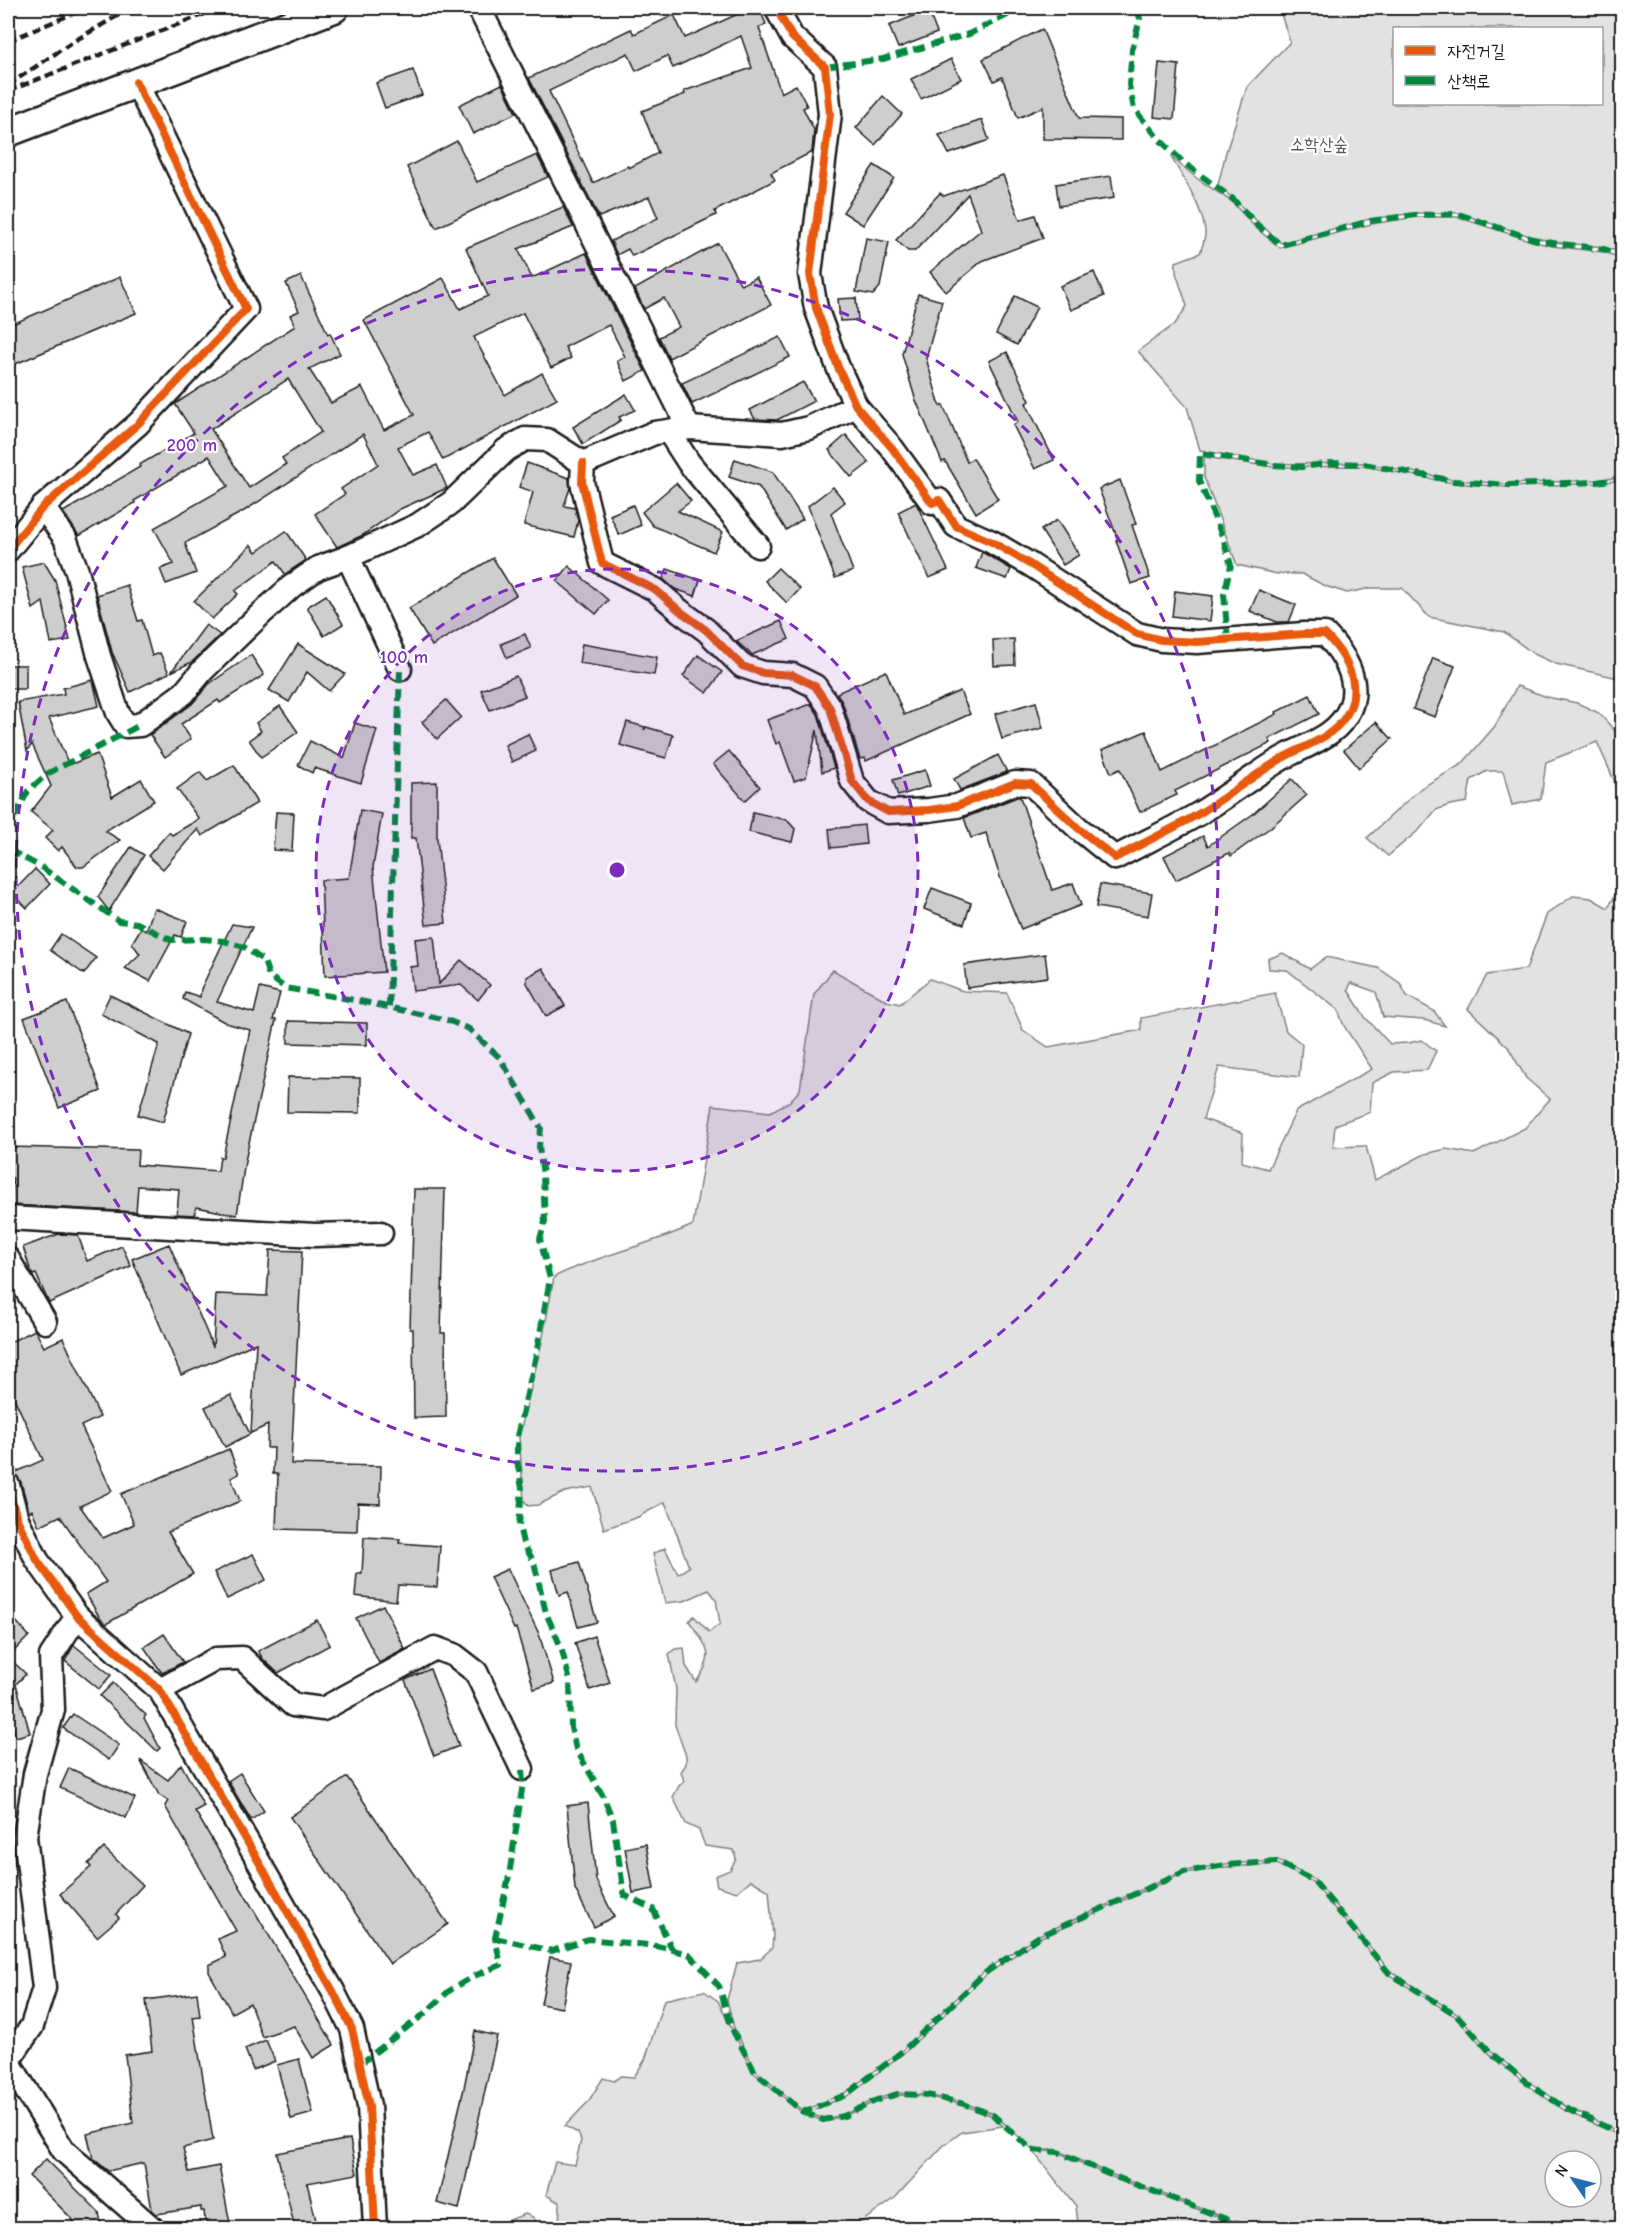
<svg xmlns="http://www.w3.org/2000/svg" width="1630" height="2236" font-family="'Comic Neue','Poor Story',sans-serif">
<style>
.green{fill:#e2e2e2;stroke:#7f7f7f;stroke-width:1.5;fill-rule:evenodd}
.building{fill:#cecece;stroke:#1c1c1c;stroke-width:1.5;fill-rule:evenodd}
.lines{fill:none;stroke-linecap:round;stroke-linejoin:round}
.minor-casing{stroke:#1c1c1c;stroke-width:27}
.major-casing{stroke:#1c1c1c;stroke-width:33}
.minor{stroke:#fff;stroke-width:22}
.major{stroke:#fff;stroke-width:28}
.rail{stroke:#1c1c1c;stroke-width:4.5;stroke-dasharray:9 4.5;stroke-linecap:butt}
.quiet{stroke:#00873e;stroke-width:6;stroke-dasharray:12 6;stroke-linecap:butt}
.cycleway-casing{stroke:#fff;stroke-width:11}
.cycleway{stroke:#e8590c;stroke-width:8}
.ring{fill:none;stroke:#7b2cbf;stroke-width:3;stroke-dasharray:10 8}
.labels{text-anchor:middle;stroke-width:4.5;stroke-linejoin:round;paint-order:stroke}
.park-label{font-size:18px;fill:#575757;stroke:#fff}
.centre{fill:#7b2cbf;stroke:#fff;stroke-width:3}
.ring-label{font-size:18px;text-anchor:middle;font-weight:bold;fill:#7b2cbf;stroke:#fff;stroke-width:4.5;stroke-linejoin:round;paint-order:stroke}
</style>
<rect width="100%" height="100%" fill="#fff"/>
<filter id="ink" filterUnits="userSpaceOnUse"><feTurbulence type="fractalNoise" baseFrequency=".0167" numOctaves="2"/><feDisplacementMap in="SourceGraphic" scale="12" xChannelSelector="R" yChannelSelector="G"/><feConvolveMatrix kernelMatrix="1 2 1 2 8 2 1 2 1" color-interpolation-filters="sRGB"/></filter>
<g filter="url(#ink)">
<!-- green -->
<g class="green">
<path d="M1279 8H1622V253L1604 247 1553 242 1533 237 1458 213H1415L1370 219 1281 243 1218 185 1226 152 1247 87 1290 42ZM1602 28V104H1394V28Z"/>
<path d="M1171 157 1199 180 1231 201 1255 227 1280 248 1371 224 1416 217H1457L1532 241 1552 246 1603 252 1622 258V477L1597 480 1508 484 1455 480 1364 463 1274 464 1200 450 1187 407 1138 351 1175 324 1187 306 1176 273V262L1200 253C1203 244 1207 235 1204 225 1199 201 1183 178 1171 157Z"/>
<path d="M1204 457 1274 467 1364 466 1454 483 1508 487 1597 483 1622 480V672L1618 678 1556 664 1534 654 1504 632 1429 617 1402 588H1371L1347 593 1325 586 1302 574H1277L1237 565 1204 477Z"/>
<path d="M1517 686 1547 697 1577 703 1599 713 1622 739V817L1614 780 1597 742 1546 762 1541 799 1512 805 1503 771H1487L1471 780 1467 802 1450 805 1436 810 1420 829 1388 856 1367 838 1421 788 1462 764 1495 726Z"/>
<path d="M1622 883V2130H1615L1568 2108 1532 2084 1492 2052 1457 2014 1390 1971 1315 1880 1278 1861 1226 1864 1184 1871 1037 1936 984 1972 904 2049 845 2093 803 2111 756 2071 734 2028 727 2000 737 1963 760 1959 772 1948 773 1936 769 1891 751 1880 737 1892 717 1886 715 1876 730 1870 736 1859 734 1850 705 1846 699 1830 686 1824 673 1797 679 1786 684 1781 681 1772 686 1764V1756L675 1725 676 1689 669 1654 675 1649 684 1648 686 1666 696 1682C717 1654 707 1647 689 1621L694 1616 709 1632 720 1624 716 1599 709 1590 684 1601 665 1603 653 1554 665 1548 678 1574 689 1567 665 1502 638 1517 604 1529 592 1487 565 1492 538 1505 528 1506 524 1500 519 1437 542 1342 554 1277C598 1255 648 1246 693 1225L713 1105 770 1112 789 1102 800 1090 814 994 833 970 887 1001 900 1004 930 979 963 991 1007 993 1023 1030 1048 1047 1141 1030V1018L1275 993 1286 1031 1302 1044 1299 1077 1219 1067 1203 1119 1243 1133 1242 1162 1268 1169 1296 1111 1372 1069 1344 1026 1338 1010 1287 970 1269 969 1268 959 1283 953 1310 969 1326 957 1378 968 1400 983 1407 996 1434 1011 1445 1026 1424 1020 1383 1017 1376 992 1351 983 1348 990 1365 1017 1390 1044 1408 1043 1422 1040 1436 1051 1427 1070 1394 1072 1372 1083 1370 1112 1335 1125 1333 1147 1366 1146 1375 1180 1425 1154 1446 1149 1474 1154 1525 1128 1550 1099 1526 1078 1508 1047 1468 1009 1487 975 1526 969 1547 914 1573 896 1591 898 1608 908Z"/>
<path d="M1277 1864 1313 1882 1388 1974 1455 2016 1490 2054 1530 2087 1566 2111 1614 2133H1622V2228H1252L1108 2173 1059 2151 1032 2149 994 2114 964 2103 927 2095 898 2093 876 2099 844 2115 823 2119 807 2112 847 2096 906 2051 986 1975 1039 1938 1184 1873 1226 1867ZM1555 2161H1591V2197H1555Z"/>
<path d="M704 1991 718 2001 754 2073 803 2113 823 2121 844 2116 877 2101 899 2095 927 2096 963 2105 993 2116 1003 2126 962 2132 943 2146 894 2199 853 2228H559L560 2203 546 2195 555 2162 575 2165 581 2140 578 2133 565 2126 588 2102 603 2078 614 2081 621 2076 634 2077 645 2060 664 2000Z"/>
<path d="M1032 2150 1058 2152 1107 2175 1248 2228H1062L1078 2224 1076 2206Z"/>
<path d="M525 2214 533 2217 540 2228H495L494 2226Z"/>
</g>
<!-- building -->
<g class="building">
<path d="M751 8H759L766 24 759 28 781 93 796 85 807 106 803 108 814 130 812 152 771 173 775 180 715 211 716 215 632 256 628 249 617 255 611 241 658 218 649 197 599 217 529 78 631 29 634 34 674 15 685 38ZM741 36 752 68 684 91 685 94 642 111 658 153 629 168 628 166 593 183 549 91 628 53 636 71 667 56 673 68Z"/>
<path d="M928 10 937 33 898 48 889 26Z"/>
<path d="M1042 29 1079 118 1121 119V140L1043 139V107L1018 118 1002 77 994 81 983 59Z"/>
<path d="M951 59 961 79 921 99 911 79Z"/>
<path d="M1159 63 1179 65 1174 119 1154 117Z"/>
<path d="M413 70 422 95 385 108 376 83Z"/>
<path d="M502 84 516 113 473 134 459 105Z"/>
<path d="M883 96 902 114 875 145 856 128Z"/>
<path d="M982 120 989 140 949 154 939 135Z"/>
<path d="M457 141 477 182 537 155 548 177 499 199V198L436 228 407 167Z"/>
<path d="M874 165 894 178 863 225 843 212Z"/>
<path d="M1003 175 1020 220 1035 215 1043 238 982 261 946 292 930 272 981 230 968 194 915 251H908L896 240 940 193 944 196Z"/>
<path d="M1111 176 1114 198 1059 206 1056 184Z"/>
<path d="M563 207 573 227 518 249 532 278 586 253 645 371 626 381 617 361 625 357 609 325 565 347 571 358 551 368 523 313 474 337 505 395 542 373 557 399 443 460 428 432 398 447 413 475 437 465 447 488 400 509 363 535 337 547 315 514 345 494 341 489 378 464 363 434 244 511 185 543 196 573 166 584 160 569 174 564 154 528 228 486 209 456 134 501 135 503 79 536 63 512 140 467 139 465 194 433 175 404 295 326 290 315 299 311 286 283 301 276 328 334 330 333 340 354 309 369 331 403 362 387 384 430 414 415 364 320 443 278 460 309 488 296 466 248ZM288 379 321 432 282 458 286 464 249 488 211 429Z"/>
<path d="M866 238 889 242 880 287 873 295 856 292Z"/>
<path d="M718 243 741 285 756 277 771 305 669 358 659 337 679 327 664 298 644 309 635 289Z"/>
<path d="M1094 272 1104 296 1071 310 1060 286Z"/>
<path d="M120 277 136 313 8 367V326Z"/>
<path d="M918 294 942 301 926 358 940 406 943 405 967 462 973 458 998 499 976 513 945 461 942 462 915 398 902 354Z"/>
<path d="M1015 296 1037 307 1017 345 996 334Z"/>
<path d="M856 298 858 320 840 321 838 299Z"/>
<path d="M780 337 790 357 692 404 682 383Z"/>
<path d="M1007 352 1030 401 1026 403 1054 460 1035 469 1013 425 1018 422 989 361Z"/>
<path d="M803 382 814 401 777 420 755 419 750 410Z"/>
<path d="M626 394 635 410 619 417 621 420 583 444 573 427Z"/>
<path d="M846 435 869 463 851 477 829 450Z"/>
<path d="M735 459 773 472 803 519 786 530 759 487 729 477Z"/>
<path d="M527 463 569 478 570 488 564 506 575 508 578 521 574 537 524 525 533 492 519 487Z"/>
<path d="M1120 480 1136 524 1132 525 1150 578 1131 584 1116 540H1118L1099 489Z"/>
<path d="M676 483 691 501 678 511 723 532 714 552 653 526 642 512Z"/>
<path d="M833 487 845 502 831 513 853 571 835 578 808 506Z"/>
<path d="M916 503 948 570 929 578 898 512Z"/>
<path d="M633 505 641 525 619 535 610 515Z"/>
<path d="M1057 520 1079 555 1063 565 1041 530Z"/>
<path d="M286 531 306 560 285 574 276 561 235 591 238 594 212 619 194 601 251 545 256 552Z"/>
<path d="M982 552 1011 569 1007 579 976 568Z"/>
<path d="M493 558 516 595 432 646 409 608Z"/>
<path d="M44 562 55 580 70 640 51 643 43 602 33 609 22 567Z"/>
<path d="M569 566 608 600 596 614 557 581Z"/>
<path d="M778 568 800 589 787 603 765 581Z"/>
<path d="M667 569 700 580 695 596 675 589 663 579Z"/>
<path d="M127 585 138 621 142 620 152 656 160 653 169 673 130 692 112 652 97 595Z"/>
<path d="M1259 590 1296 605 1289 622H1277L1250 611Z"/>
<path d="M1175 591 1213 596 1210 621 1172 616Z"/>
<path d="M326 595 343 624 324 636 307 607Z"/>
<path d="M781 621 789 639 752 655 736 641Z"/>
<path d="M206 625 220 635 192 662 171 672Z"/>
<path d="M525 634 531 648 507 658 501 644Z"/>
<path d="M1014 639 1015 665 994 666 993 640Z"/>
<path d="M298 644 345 674 329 691 307 672 289 702 269 690Z"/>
<path d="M582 644 657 657 654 675 579 663Z"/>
<path d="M251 655 264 675 220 703 218 700 181 724 191 739 165 757 150 735 192 704 209 684Z"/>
<path d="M698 655 722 672 707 693 683 676Z"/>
<path d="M1433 658 1455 666 1435 717 1413 709Z"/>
<rect x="8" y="665" width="18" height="24"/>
<path d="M886 671 904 715 960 691 970 714 866 761 865 758 860 759 843 704 837 693Z"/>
<path d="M516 676 525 696 490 710 481 690Z"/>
<path d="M93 680 99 706 49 718 69 765 97 754 112 797 141 779 154 801 105 831 120 840 83 867H77L62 847 58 851 45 838 53 830 31 812 51 786 32 744 27 751 18 702 64 694 63 688Z"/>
<path d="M1310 695 1319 714 1269 739 1271 743 1175 791 1177 795 1140 812 1120 769 1111 773 1102 750 1146 731 1162 772 1277 714 1276 712Z"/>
<path d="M446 700 461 717 437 739 422 722Z"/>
<path d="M1036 702 1043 728 1002 739 995 714Z"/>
<path d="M811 704 818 714 834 768 822 772 817 730 806 777 794 781 780 742 776 744 767 720Z"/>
<path d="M280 706 298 732 261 757 249 740 261 731 256 723Z"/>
<path d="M627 722 645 727 644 730 646 727 673 735 666 758 620 745Z"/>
<path d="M1376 722 1392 739 1359 768 1344 750Z"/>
<path d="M355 723 377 730 361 783 314 768 312 773 298 765 310 741 344 758Z"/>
<path d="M528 734 536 751 512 762 505 745Z"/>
<path d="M729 751 760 787 745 801 713 764Z"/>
<path d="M998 755 1007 772 960 790 954 779Z"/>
<path d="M234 765 257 803 202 836 198 829 163 869 148 856 169 832 172 835 199 819 177 789 200 772 207 781Z"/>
<path d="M925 770 930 786 898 796 893 780Z"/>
<path d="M1292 779 1307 795 1271 827 1231 856 1229 853 1176 880 1164 856 1203 836 1208 846 1253 814Z"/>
<path d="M437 782V838L446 923 426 925 416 838H411V783Z"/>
<path d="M1017 797H1020L1052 890 1073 883 1081 905 1021 929 1001 880 986 833 971 838 964 818Z"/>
<path d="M360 810 382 814 373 867 384 972 325 976 321 880 349 878Z"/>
<path d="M276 812 294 813 292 851 273 850Z"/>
<path d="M753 812 787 820 795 829 792 842 749 832Z"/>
<path d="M864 825 866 844 831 848 829 829Z"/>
<path d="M131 847 144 855 109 911 98 897Z"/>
<path d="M35 869 50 884 27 908 12 893Z"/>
<path d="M1100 884 1152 893 1148 916 1096 907Z"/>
<path d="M932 888 971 903 964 924 924 909Z"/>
<path d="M154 908 187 921 181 937 175 935 150 981 125 968 140 954 132 943 141 928 146 931Z"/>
<path d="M232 924 252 927 217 1002 254 1013 260 988 280 993 273 1020H276L245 1161 237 1215 196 1207 195 1215 177 1214 179 1189 138 1186 136 1212 11 1205 13 1178H8V1147L138 1150 137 1165 218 1171 220 1157H223L250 1030 226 1023 183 999 185 992 200 997 201 989Z"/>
<path d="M61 934 96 958 84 974 50 950Z"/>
<path d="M434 937 439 984 461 960 490 985 478 1000 461 985 413 991 410 967 418 966 415 939Z"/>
<path d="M1045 954 1048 977 967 988 964 965Z"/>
<path d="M543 968 565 1006 546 1016 527 983V977Z"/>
<path d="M110 995 188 1034 163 1122 138 1115 159 1044 101 1014Z"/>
<path d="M67 1002 101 1091 59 1108 24 1018Z"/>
<path d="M288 1021 367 1023V1045L288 1043Z"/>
<path d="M288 1077 360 1078V1113L287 1112Z"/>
<path d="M414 1189H445L441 1333H445L446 1417 414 1418 413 1329H410Z"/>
<path d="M59 1234 78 1235 87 1261 122 1246 131 1266 49 1303 36 1274 33 1275 31 1272 23 1247Z"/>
<path d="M169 1244 213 1347 216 1294 267 1296 270 1250 302 1251 291 1464 381 1466 380 1504 358 1503 357 1531 276 1529 278 1474H273L274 1448H267L268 1425 251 1433 256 1343 181 1375 132 1259Z"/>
<path d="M35 1330 44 1347 63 1338 100 1417 81 1426 112 1491 80 1506 103 1538 134 1524 121 1494 229 1449 239 1474 231 1478 240 1501 168 1532 193 1574 106 1624 100 1618 86 1594 106 1582 60 1516 39 1526 32 1510 29 1512 21 1482 14 1473 43 1460 8 1385V1343Z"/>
<path d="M231 1395 250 1434 225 1447 205 1407Z"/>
<path d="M364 1537 400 1539 399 1543 440 1546 437 1587 398 1585 396 1601 355 1596 357 1573H362Z"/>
<path d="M253 1554 266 1580 227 1599 214 1572Z"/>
<path d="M579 1562 597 1622 578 1627 568 1592 559 1595 552 1570Z"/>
<path d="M508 1569 539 1634 554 1683 534 1689 516 1628 514 1629 490 1577Z"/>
<path d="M383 1605 405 1649 379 1663 356 1618Z"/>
<path d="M8 1612 29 1636 8 1657 26 1674 16 1684 30 1733 16 1737 8 1709Z"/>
<path d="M317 1620 330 1645 278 1673 263 1659 258 1651Z"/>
<path d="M164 1634 183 1662 162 1673 144 1647Z"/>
<path d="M594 1636 610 1683 590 1690 575 1643Z"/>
<path d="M74 1645 111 1675 99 1689 65 1661Z"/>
<path d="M430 1669 459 1746 434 1756 405 1680Z"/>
<path d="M113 1683 146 1715 144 1718 160 1748 157 1751 100 1696Z"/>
<path d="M73 1714 119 1745 109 1760 63 1728Z"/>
<path d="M140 1760 168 1780 181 1764 204 1806 195 1811 334 2045 313 2058 294 2026 262 2037 250 2003 232 2013 209 1972V1965L226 1957 218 1939 236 1931 165 1806 168 1801 159 1795Z"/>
<path d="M69 1768 135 1798 126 1818 60 1788Z"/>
<path d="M240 1773 264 1811 251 1820 228 1781Z"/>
<path d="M347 1777 448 1924 390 1964 290 1817Z"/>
<path d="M588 1803 596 1880 614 1917 594 1927 575 1889 567 1806Z"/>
<path d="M646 1844 654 1889 633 1893 625 1848Z"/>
<path d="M104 1848 143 1885 116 1914 119 1918 97 1937 60 1894 91 1867 88 1864Z"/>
<path d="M550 1957 571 1961 562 2008 541 2004Z"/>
<path d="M197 1993 200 2016 193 2017 213 2140 183 2148 189 2172 219 2166 231 2229H206L204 2211H201V2207L157 2214 152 2210 144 2163 108 2171 93 2158 87 2134 133 2123 125 2055 152 2051 146 2000Z"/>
<path d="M475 2031 497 2036 459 2209 437 2203 464 2088Z"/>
<path d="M266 2040 275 2061 253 2070 245 2049Z"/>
<path d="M299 2059 313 2113 291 2119 277 2065Z"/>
<path d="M350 2139 357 2174 307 2183 318 2229H295L277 2153Z"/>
<path d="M46 2159 99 2212 102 2229H75L73 2220 29 2176Z"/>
</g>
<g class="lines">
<!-- minor casing -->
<g class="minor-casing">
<g id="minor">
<path d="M479 8 689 428"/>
<path d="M669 432 689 463 758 546"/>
<path d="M583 463 582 482 602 563 656 590 680 611 706 630 742 666 763 673 793 675 815 686 830 708 852 781 868 801 888 812 929 810 957 806 1015 783 1031 784 1078 828 1115 858C1143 843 1173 829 1200 813 1228 796 1253 776 1281 759 1305 745 1338 737 1350 708 1361 681 1344 653 1325 634H1304L1197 642 1162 640 1137 634 1031 565 992 542 956 526 939 500 932 503 892 448 856 406 838 367 816 308 810 274 830 114 825 67 792 37 776 8"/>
<path d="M43 507 65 538 77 571 99 656 118 713 126 726 140 725 184 693 203 670 262 613 292 586 318 568 348 557 418 525 451 503 506 450 525 439 547 440 583 463 654 433 689 428 782 434 809 428 856 406"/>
<path d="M8 550 43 507 138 424 246 309 136 82"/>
<path d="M348 557 400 669"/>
<path d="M8 1218 315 1235 381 1233"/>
<path d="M8 1259 45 1322"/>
<path d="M8 1485 17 1519 37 1560 77 1616 160 1690 333 1991 352 2029 369 2106 375 2228"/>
<path d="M160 1690 216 1659 242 1658 293 1705 323 1709 435 1648 454 1655 476 1672 522 1769"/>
<path d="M8 2061 32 2026 44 1988 25 1837 35 1774 53 1710 51 1656 77 1616"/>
<path d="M8 2061 64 2151 152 2228"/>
</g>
</g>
<!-- major casing -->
<g class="major-casing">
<path id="major" d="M8 132 334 8"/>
</g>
<!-- minor -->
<use href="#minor" class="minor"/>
<!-- major -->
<use href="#major" class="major"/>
<!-- rail -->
<g class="rail">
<path d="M8 41 86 8"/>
<path d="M8 85 76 40 131 8"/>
<path d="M8 91 220 8"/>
</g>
<!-- quiet -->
<g class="quiet">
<path d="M1137 8 1140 19 1132 49 1129 85 1134 109 1159 139 1184 163 1233 199 1257 225 1281 245 1370 221 1415 215 1458 214 1533 239 1553 243 1604 249 1622 255"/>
<path d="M825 67 883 59 969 34 1022 8"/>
<path d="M1228 641 1224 594 1231 565 1223 538 1199 481 1200 453 1274 465 1302 467 1331 463 1364 464 1454 481 1508 485 1597 482 1622 478"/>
<path d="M9 850 41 867 119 921 137 923 171 940 204 939 224 941 244 947 264 961 269 976 285 988 360 1001 447 1020 469 1029 500 1058 541 1128 539 1147 543 1175 545 1222 540 1239 550 1279 536 1355 517 1436V1461L522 1488 519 1526 523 1543 534 1562 546 1613 561 1647 570 1681 571 1728 576 1749 603 1796 613 1820 624 1895 653 1909 672 1949"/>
<path d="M8 852 12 822 28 791 47 774 140 725"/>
<path d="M389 1007 400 669"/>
<path d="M495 1938 552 1951 588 1939 657 1946 689 1954 719 1986 732 2029 755 2072 803 2112 846 2095 904 2050 985 1973 1038 1937 1184 1872 1226 1865 1277 1862 1314 1881 1389 1973 1457 2015 1491 2053 1531 2086 1567 2109 1615 2131H1622"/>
<path d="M360 2064 423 2015 449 1991 474 1976 501 1965 495 1938 509 1876 523 1783 522 1769"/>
<path d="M803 2112 823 2120 844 2116 877 2100 898 2094 927 2095 964 2104 993 2115 1032 2150 1058 2152 1108 2174 1250 2228"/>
</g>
<!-- cycleway casing -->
<g class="cycleway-casing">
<g id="cycleway">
<path d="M583 463 582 482 602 563 656 590 680 611 706 630 742 666 763 673 793 675 815 686 830 708 852 781 868 801 888 812 929 810 957 806 1015 783 1031 784 1078 828 1115 858C1143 843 1173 829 1200 813 1228 796 1253 776 1281 759 1305 745 1338 737 1350 708 1361 681 1344 653 1325 634H1304L1197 642 1162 640 1137 634 1031 565 992 542 956 526 939 500 932 503 892 448 856 406 838 367 816 308 810 274 830 114 825 67 792 37 776 8"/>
<path d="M8 550 43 507 138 424 246 309 136 82"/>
<path d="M8 1485 17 1519 37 1560 77 1616 160 1690 333 1991 352 2029 369 2106 375 2228"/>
</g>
</g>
<!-- cycleway -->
<use href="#cycleway" class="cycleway"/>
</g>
</g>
<!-- distance rings -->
<circle cx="617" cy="870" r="301" fill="#7b2cbf" fill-opacity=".12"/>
<g class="ring">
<circle cx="617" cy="870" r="301"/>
<circle cx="617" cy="870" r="601"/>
</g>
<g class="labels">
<!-- park labels -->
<g class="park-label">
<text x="1319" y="150">소학산숲</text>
</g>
</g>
<circle cx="617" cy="870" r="9" class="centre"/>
<g class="ring-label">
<text x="192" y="451">200 m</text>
<text x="404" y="663">100 m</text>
</g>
<!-- margin -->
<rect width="1630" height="2236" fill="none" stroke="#fff" stroke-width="30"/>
<rect x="15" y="15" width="1600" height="2206" fill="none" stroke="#1c1c1c" stroke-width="2" filter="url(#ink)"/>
<!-- legend -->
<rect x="1393" y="27" width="210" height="78" fill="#ffffff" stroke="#a4a4a4" stroke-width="1.5"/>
<rect x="1405" y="46" width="30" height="9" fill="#e8590c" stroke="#a4a4a4" stroke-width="1.5"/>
<text x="1447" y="57" font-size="18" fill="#1c1c1c">자전거길</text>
<rect x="1405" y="76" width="30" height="9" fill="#00873e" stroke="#a4a4a4" stroke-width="1.5"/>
<text x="1447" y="87" font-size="18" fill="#1c1c1c">산책로</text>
<!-- north arrow -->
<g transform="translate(1573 2179) rotate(305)"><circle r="28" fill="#ffffff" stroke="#a4a4a4" stroke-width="1.5"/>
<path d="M0-4.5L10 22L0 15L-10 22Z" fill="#1f6fb2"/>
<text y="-9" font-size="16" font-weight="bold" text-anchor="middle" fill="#1c1c1c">N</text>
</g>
</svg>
